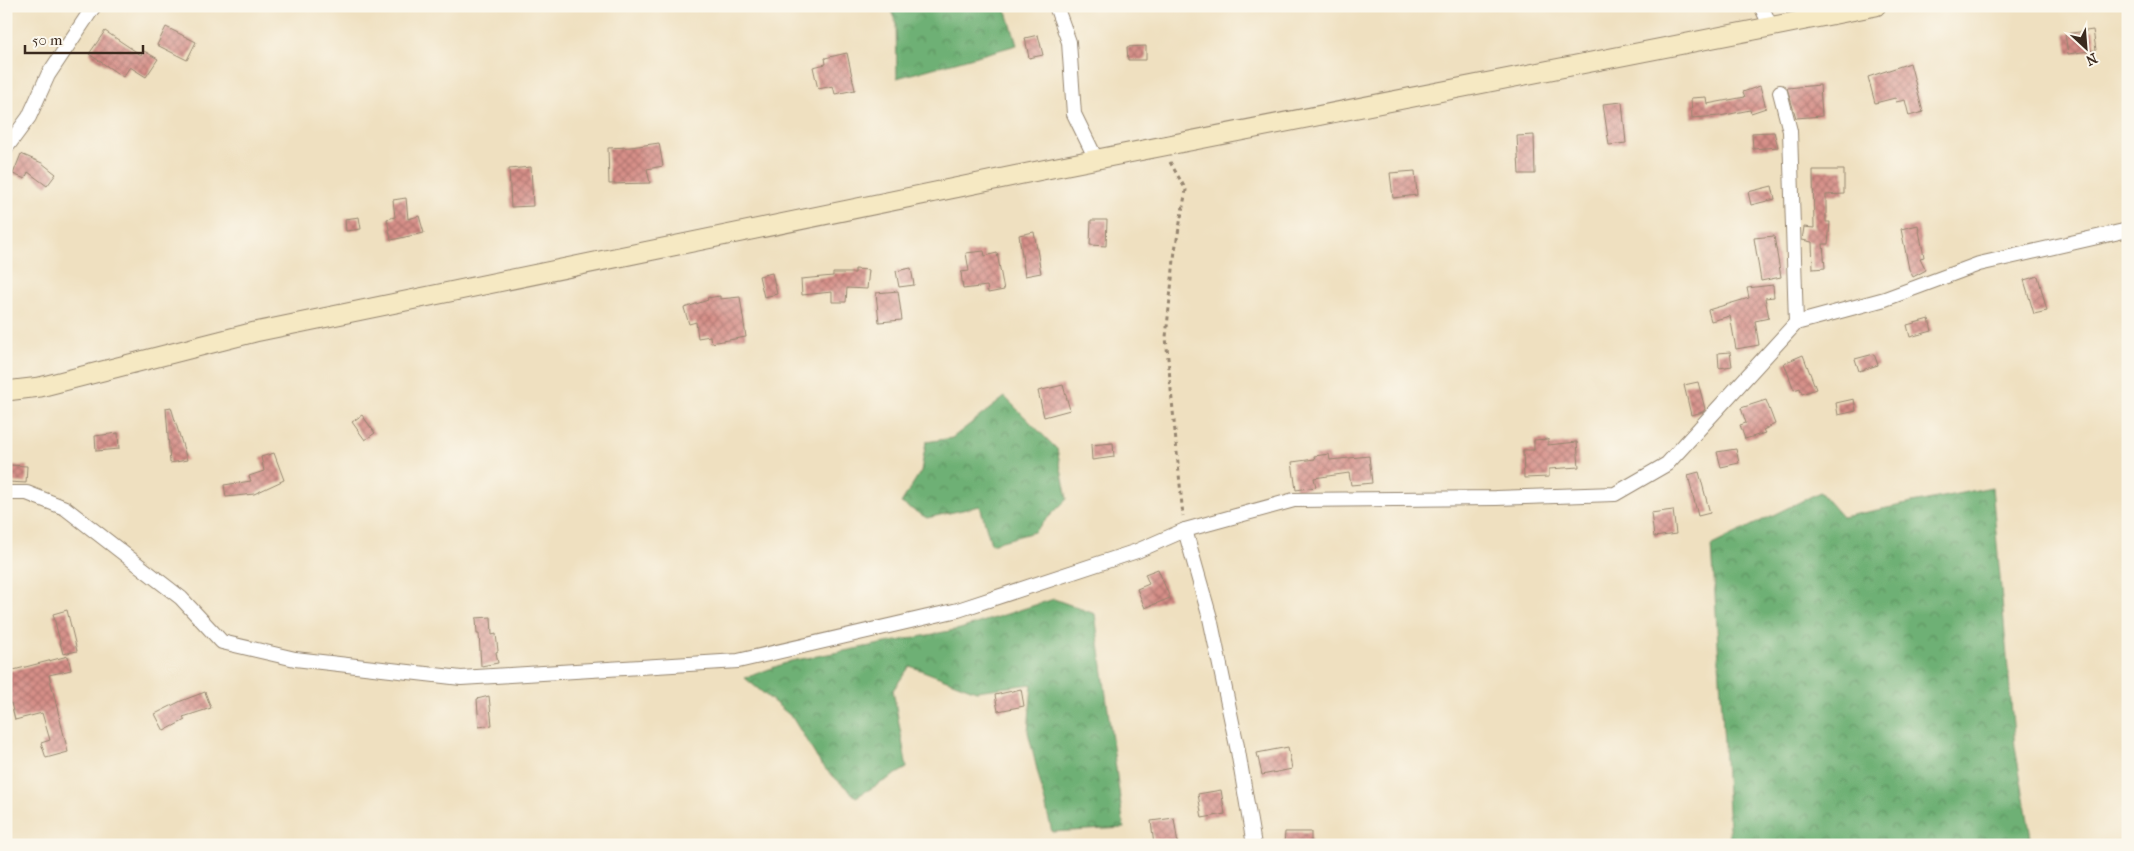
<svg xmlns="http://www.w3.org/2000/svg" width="2134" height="851" font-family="'IM FELL French Canon',serif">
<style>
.forest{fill:url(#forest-crowns);stroke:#546d49}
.building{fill:url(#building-cross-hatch)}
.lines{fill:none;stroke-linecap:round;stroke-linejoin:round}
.street-casing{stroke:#95856f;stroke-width:16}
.secondary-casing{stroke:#95856f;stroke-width:21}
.path{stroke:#95856f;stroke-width:3;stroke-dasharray:4 4;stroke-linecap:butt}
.street{stroke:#fff;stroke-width:14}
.secondary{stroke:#f6e9c3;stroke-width:19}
</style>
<defs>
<pattern id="forest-crowns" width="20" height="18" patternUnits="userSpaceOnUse" patternTransform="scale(1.25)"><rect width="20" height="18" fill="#6eb074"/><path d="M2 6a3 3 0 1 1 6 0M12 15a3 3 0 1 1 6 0" fill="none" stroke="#5c8f5f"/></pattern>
<pattern id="building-cross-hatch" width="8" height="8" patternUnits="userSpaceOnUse" patternTransform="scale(1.25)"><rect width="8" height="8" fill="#d68f88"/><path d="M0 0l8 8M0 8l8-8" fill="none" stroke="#af756f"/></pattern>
</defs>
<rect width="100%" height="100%" fill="#fbf7ec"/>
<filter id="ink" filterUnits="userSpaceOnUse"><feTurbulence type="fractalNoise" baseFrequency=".02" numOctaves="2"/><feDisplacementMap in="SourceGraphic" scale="10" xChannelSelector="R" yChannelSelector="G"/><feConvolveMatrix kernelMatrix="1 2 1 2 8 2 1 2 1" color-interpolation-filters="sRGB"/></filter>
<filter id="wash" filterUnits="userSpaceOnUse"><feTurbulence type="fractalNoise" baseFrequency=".0096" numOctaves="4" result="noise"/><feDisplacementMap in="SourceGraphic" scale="20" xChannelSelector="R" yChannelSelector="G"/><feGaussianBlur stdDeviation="1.12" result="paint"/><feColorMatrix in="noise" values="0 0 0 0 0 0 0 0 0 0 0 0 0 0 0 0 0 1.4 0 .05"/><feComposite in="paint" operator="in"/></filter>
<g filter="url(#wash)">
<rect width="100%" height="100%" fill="#efe0c0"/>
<!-- forest -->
<g class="forest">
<path d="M889 6H1003L1008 15 1017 45 897 78 896 23Z"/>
<path d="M1005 397 1057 449 1067 499 1034 532 991 544 980 506 927 518 901 503 921 471 926 442 952 438Z"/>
<path d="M1992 487 2015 747 2032 843 1730 844 1712 545 1820 492 1842 517Z"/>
<path d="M1054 599 1095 614 1124 828 1052 832 1028 732 1032 684 976 691 910 666 893 690 907 768 856 797 822 766 792 717 745 678 791 661 960 629Z"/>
</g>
<g id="blocks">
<!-- building -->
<g class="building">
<path d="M166 27 196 42 187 60 157 45Z"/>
<path d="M2093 30 2096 50 2068 54 2065 34Z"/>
<path d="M105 31 141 55 144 51 158 59 146 77 130 67 123 77 89 54Z"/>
<path d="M1038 35 1043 55 1029 58 1025 38Z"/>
<path d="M1146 46V60H1128L1127 47Z"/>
<path d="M847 53 855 90 835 94 833 86 818 89 813 67 826 64 825 58Z"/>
<path d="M1910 63 1923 112 1909 116 1905 100 1896 102 1895 98 1875 103 1868 77Z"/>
<path d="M1820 85 1822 116 1796 118 1787 88Z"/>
<path d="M1760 86 1766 108 1751 113 1750 110 1720 116 1692 118 1691 98 1706 97 1707 104 1745 97 1743 92Z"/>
<path d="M1622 102 1626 143 1609 145 1603 104Z"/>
<path d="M1774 132 1778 147 1753 149 1752 133Z"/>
<path d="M1534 135 1535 174H1519L1517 136Z"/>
<path d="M659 143 663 166 647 169 650 183 609 184 608 148 631 147Z"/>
<path d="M21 154 42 163 56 174 47 186 28 172 25 179 13 174Z"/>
<path d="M531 167 533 206 511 207 509 169Z"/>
<path d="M1813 170H1844V194L1826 195V222H1830L1828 244H1823L1825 268 1813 269 1812 242 1802 240 1804 227 1814 228Z"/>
<path d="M1415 171 1417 195 1393 198 1390 173Z"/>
<path d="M1772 186 1775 199 1751 205 1748 192Z"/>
<path d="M406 198 408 219 419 216 424 233 391 240 387 219 395 217 393 200Z"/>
<path d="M359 217 361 229 346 231 345 219Z"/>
<path d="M1091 220H1107L1106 246 1090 245Z"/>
<path d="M1918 225 1924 257 1920 258 1926 270 1913 277 1909 269 1901 229Z"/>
<path d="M1034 232 1041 273 1025 276 1019 235Z"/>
<path d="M1774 236 1781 277 1761 281 1754 238Z"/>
<path d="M984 251 985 256 997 253 1004 290 988 293 987 286 963 289 961 272 969 271 966 253Z"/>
<path d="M911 268 914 285 899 287 896 271Z"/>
<path d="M855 269 869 270 867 289 847 288 846 302H832V292L802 295 801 279 833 276V273H855Z"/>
<path d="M772 273 777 294 764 297 759 276Z"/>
<path d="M2038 276 2047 311 2034 314 2024 280Z"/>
<path d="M1773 285 1774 297 1765 298 1769 318 1755 321 1759 345 1736 349 1730 316 1711 321 1708 310 1749 298 1747 288Z"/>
<path d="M898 291 902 320 879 322 876 293Z"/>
<path d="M720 296V299L740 297 746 337 711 343 710 336 698 338 696 322 689 324 684 308 708 300 707 298Z"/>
<path d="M1929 319 1932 331 1910 337 1907 325Z"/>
<path d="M1730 352 1732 366 1719 368 1718 353Z"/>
<path d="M1874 354 1878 365 1859 371 1855 359Z"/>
<path d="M1803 355 1816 389 1802 394 1800 388 1794 390 1784 363Z"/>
<path d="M1698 382 1705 409 1703 412 1691 415 1684 385Z"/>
<path d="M1063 385 1070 410 1044 417 1038 391Z"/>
<path d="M1854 399 1856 411 1838 415 1836 403Z"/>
<path d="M1766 400 1775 424 1763 430 1765 433 1745 439 1740 425 1746 423 1741 408Z"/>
<path d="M171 407 187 460 170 463 166 408Z"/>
<path d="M362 415 375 433 365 440 352 422Z"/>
<path d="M118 433 119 449 96 451 95 436Z"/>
<path d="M1548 439V445L1577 442 1579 467 1549 469V477L1524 478 1523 450H1534V440Z"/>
<path d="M1113 443 1114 457 1092 460 1091 445Z"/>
<path d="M1736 449 1739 463 1721 467 1717 452Z"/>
<path d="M274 453 284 480 254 494 226 497 224 485 251 481 249 476 264 471 261 457Z"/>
<path d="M1329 454 1330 460 1369 456 1372 483 1351 485 1349 473 1314 478 1316 487 1296 490 1292 462 1315 459 1314 456Z"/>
<path d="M9 465 27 466 26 483 8 482Z"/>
<path d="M1699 472 1710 513 1698 516 1688 475Z"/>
<path d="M1673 510 1676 534 1654 537 1651 513Z"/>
<path d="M1158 569 1170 598 1145 608 1137 589 1149 584 1145 574Z"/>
<path d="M67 610 77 651 63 654 53 614Z"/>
<path d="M491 617 492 635 496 634 498 651 496 652 498 663 481 666 479 634H477L476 618Z"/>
<path d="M68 656 71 670 49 675 68 752 46 758 41 743 50 740 42 713 15 720 11 703 6 704V672Z"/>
<path d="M1021 689 1024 706 998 711 995 695Z"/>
<path d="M205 692 211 708 183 717 185 720 164 731 155 714 181 701Z"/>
<path d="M489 696 492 725 479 727 477 699Z"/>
<path d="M1288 747 1292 769 1262 775 1257 753Z"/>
<path d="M1221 790 1225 814 1202 818 1198 794Z"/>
<path d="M1174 818 1178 845H1154L1151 821Z"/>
<path d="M1285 832H1311V845H1284Z"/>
</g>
</g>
</g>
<g filter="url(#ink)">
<use href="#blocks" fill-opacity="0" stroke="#95856f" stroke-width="1"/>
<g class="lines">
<!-- street casing -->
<g class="street-casing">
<g id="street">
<path d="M1056 6 1069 42 1074 114 1096 159"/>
<path d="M1761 6 1771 27"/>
<path d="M1780 92 1790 131 1796 323"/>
<path d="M6 148 29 117 48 75 94 6"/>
<path d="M6 493H27L65 508 181 598 222 642 295 659 461 678 738 661 958 610 1137 551 1185 530 1294 500 1496 498 1615 494 1667 464 1796 323 1885 299 1979 264 2128 230"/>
<path d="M1185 530 1210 618 1238 751 1254 845"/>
</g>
</g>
<!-- secondary casing -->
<g class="secondary-casing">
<path id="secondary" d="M6 391 40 387 255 332 1052 168 1876 6"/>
</g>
<!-- path -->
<path class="path" d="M1170 162 1186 190 1175 250 1166 337 1183 516"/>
<!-- street -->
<use href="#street" class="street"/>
<!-- secondary -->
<use href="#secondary" class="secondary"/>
</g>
</g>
<!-- margin -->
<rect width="2134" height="851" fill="none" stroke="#fbf7ec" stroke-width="25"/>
<!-- north arrow -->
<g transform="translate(2086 48) rotate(154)" stroke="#fbf7ec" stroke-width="4" paint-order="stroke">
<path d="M0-4L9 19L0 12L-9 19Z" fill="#3b2a1e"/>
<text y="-8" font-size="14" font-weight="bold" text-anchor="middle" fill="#3b2a1e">N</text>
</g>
<!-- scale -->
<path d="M25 45v8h118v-8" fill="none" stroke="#3b2a1e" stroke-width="2.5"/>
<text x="32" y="45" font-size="15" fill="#3b2a1e" stroke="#fbf7ec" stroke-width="4" paint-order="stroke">50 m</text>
</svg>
